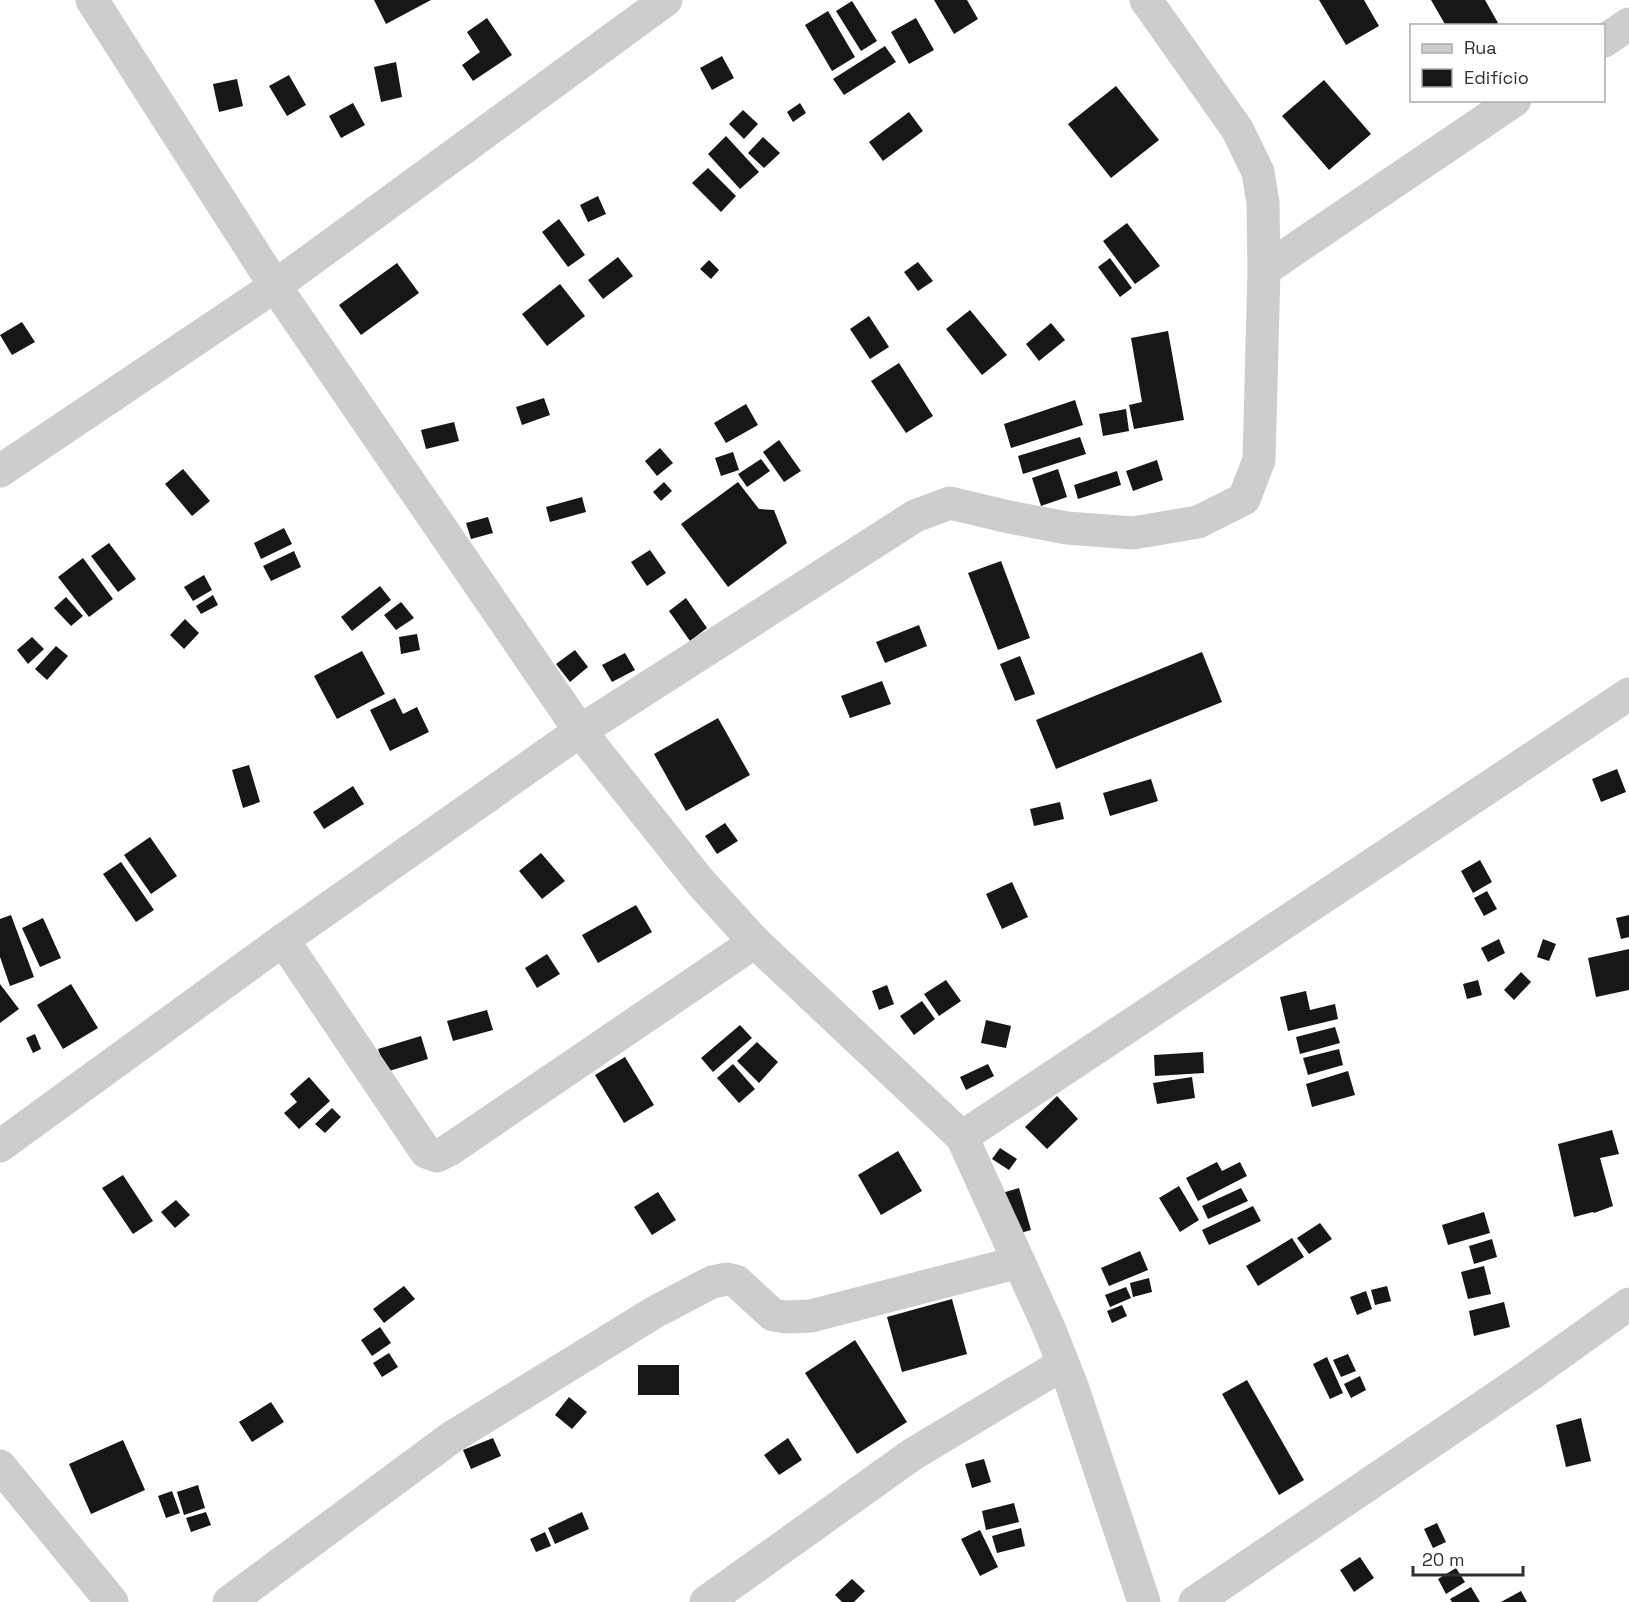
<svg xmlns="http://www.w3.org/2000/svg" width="1629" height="1602" font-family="'Space Grotesk',sans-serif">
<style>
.building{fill:#171717}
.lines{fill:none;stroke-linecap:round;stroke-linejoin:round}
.minor{stroke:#cdcdcd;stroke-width:33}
</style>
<rect width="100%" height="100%" fill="#fff"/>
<!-- building -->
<g class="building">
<path d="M374 0H431L386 24Z"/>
<path d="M934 0H967L978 19 954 34Z"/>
<path d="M1319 0H1364L1379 26 1346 45Z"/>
<path d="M1431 0H1485L1498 23 1494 26H1446Z"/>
<path d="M852 1 877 41 861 51 836 11Z"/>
<path d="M828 11 855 57 832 71 805 25Z"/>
<path d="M487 18 512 55 473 81 462 65 480 52 467 32Z"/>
<path d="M916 18 934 50 909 64 891 32Z"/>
<path d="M885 46 896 62 844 95 833 79Z"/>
<path d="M722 56 734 78 712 90 700 68Z"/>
<path d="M396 62 402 97 381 102 374 67Z"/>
<path d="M289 75 306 105 287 116 269 86Z"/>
<path d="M237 79 243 106 219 112 213 84Z"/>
<path d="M1324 80 1371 134 1329 170 1282 116Z"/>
<path d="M1116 86 1159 140 1111 178 1068 124Z"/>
<path d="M353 103 365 125 341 138 329 116Z"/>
<path d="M800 103 806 113 793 122 787 112Z"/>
<path d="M743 110 758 124 744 139 729 124Z"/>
<path d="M909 112 923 131 883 161 869 142Z"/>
<path d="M726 136 759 172 740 189 708 154Z"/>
<path d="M763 137 780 153 764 168 748 153Z"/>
<path d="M708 168 736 196 721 212 692 183Z"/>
<path d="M598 196 606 214 588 222 580 205Z"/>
<path d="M559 219 585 255 568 267 542 232Z"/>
<path d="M1127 223 1160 266 1135 284 1103 241Z"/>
<path d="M618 257 633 276 603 299 588 280Z"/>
<path d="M1110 258 1132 288 1120 297 1098 267Z"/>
<path d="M709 260 719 270 711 279 700 269Z"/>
<path d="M918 262 933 281 918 291 904 272Z"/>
<path d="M397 263 419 293 361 335 339 305Z"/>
<path d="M560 284 585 316 547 346 522 314Z"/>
<path d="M970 310 1007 355 982 375 946 329Z"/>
<path d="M869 316 889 347 870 359 850 329Z"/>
<path d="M22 322 35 342 12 355 0 335Z"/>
<path d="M1051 323 1065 340 1039 361 1026 344Z"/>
<path d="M1168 331 1184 420 1134 429 1129 405 1142 402 1131 338Z"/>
<path d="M899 363 933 416 906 433 871 381Z"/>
<path d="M544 398 550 415 522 425 516 407Z"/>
<path d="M1075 400 1083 425 1011 448 1004 424Z"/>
<path d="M746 404 758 425 726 443 714 423Z"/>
<path d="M1126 409 1129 431 1103 436 1099 414Z"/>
<path d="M454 422 459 441 426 449 421 430Z"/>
<path d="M1080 437 1086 454 1023 474 1018 456Z"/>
<path d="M779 440 801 471 784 482 763 452Z"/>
<path d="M660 448 673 463 657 476 645 461Z"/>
<path d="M733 452 739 470 721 476 715 458Z"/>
<path d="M761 459 770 471 747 487 738 474Z"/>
<path d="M1157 460 1163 480 1133 491 1126 471Z"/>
<path d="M183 469 210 501 192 516 165 484Z"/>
<path d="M1058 469 1067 497 1041 506 1032 478Z"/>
<path d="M1117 471 1121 485 1078 499 1074 485Z"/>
<path d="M664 482 672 491 661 501 653 492Z"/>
<path d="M738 482 759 509 774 510 787 543 728 587 681 524Z"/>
<path d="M582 497 586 512 550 522 546 507Z"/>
<path d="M488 517 493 533 471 539 466 523Z"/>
<path d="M284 528 292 544 261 559 254 543Z"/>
<path d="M109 543 136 579 118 592 91 556Z"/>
<path d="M650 550 666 573 647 586 631 562Z"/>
<path d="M294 551 301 567 271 581 263 566Z"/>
<path d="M83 558 113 599 89 617 58 577Z"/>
<path d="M1001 561 1030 638 998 650 968 573Z"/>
<path d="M204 575 212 590 193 601 184 587Z"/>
<path d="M380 586 391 600 352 631 341 617Z"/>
<path d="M213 595 218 605 201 614 196 606Z"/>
<path d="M66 597 83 616 71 626 54 608Z"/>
<path d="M686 598 707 628 690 641 669 611Z"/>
<path d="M401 602 414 618 396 630 384 615Z"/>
<path d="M185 619 199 633 184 649 170 635Z"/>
<path d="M919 625 927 646 885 663 876 642Z"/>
<path d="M417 634 420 650 401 654 399 637Z"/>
<path d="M32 637 44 649 28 664 17 650Z"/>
<path d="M56 646 68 656 47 680 35 669Z"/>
<path d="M575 650 588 667 570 682 556 664Z"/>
<path d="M362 651 385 694 337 719 314 676Z"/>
<path d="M1202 652 1222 702 1056 769 1036 720Z"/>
<path d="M625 653 635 670 612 682 602 665Z"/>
<path d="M1020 656 1035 694 1015 701 1000 664Z"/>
<path d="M882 681 891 704 850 718 841 696Z"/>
<path d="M395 698 403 714 417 707 429 732 390 751 370 710Z"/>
<path d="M718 718 750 775 686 811 654 754Z"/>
<path d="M249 765 260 802 243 808 232 770Z"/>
<path d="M1617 769 1626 792 1601 802 1592 779Z"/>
<path d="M1151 779 1158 801 1110 816 1103 793Z"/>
<path d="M353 786 364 804 324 829 313 812Z"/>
<path d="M1060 802 1064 819 1034 826 1030 809Z"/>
<path d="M725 823 738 841 717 854 705 836Z"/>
<path d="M150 837 177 876 151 894 124 855Z"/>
<path d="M541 853 565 881 542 899 519 871Z"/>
<path d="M1480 860 1492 882 1473 893 1461 871Z"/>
<path d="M121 862 154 910 136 922 103 874Z"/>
<path d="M1012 882 1028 917 1002 929 986 894Z"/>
<path d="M1487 891 1497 909 1484 916 1474 898Z"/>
<path d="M636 905 652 932 598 963 582 935Z"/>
<path d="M11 915 34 977 10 986 0 957V919Z"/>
<path d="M1629 915V937L1621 939 1616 918Z"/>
<path d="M43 918 61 958 40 967 22 928Z"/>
<path d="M1499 939 1505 953 1488 962 1481 948Z"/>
<path d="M1543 939 1556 944 1549 961 1537 957Z"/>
<path d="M1629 949V990L1596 997 1588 958Z"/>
<path d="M547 954 560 974 537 988 525 968Z"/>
<path d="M1521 972 1531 982 1514 1000 1504 990Z"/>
<path d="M946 980 961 1001 939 1016 924 994Z"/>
<path d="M1478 980 1482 995 1467 999 1463 984Z"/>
<path d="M0 984 19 1009 0 1023Z"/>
<path d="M71 984 98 1028 63 1049 37 1005Z"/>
<path d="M887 985 894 1004 879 1010 872 991Z"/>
<path d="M1306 991 1310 1010 1335 1004 1338 1019 1288 1031 1280 997Z"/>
<path d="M922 1001 935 1019 914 1035 900 1016Z"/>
<path d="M487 1010 493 1030 453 1041 447 1021Z"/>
<path d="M986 1020 1011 1026 1006 1048 981 1043Z"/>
<path d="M740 1025 752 1038 713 1072 701 1058Z"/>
<path d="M1335 1027 1340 1043 1300 1054 1296 1037Z"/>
<path d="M35 1034 41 1049 33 1053 26 1038Z"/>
<path d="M421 1036 428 1059 386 1072 378 1049Z"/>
<path d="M757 1042 778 1062 759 1083 737 1061Z"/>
<path d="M1339 1049 1343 1065 1308 1075 1303 1058Z"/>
<path d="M1203 1052 1204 1073 1155 1076 1154 1055Z"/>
<path d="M625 1057 654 1105 624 1123 595 1075Z"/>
<path d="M733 1064 755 1089 739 1103 717 1078Z"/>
<path d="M988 1064 994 1076 966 1090 960 1077Z"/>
<path d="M1348 1071 1355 1095 1312 1107 1306 1084Z"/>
<path d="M309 1077 330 1101 299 1129 284 1113 297 1102 290 1094Z"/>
<path d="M1192 1077 1195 1098 1157 1104 1153 1083Z"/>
<path d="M1057 1096 1078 1119 1047 1149 1025 1127Z"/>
<path d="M332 1108 341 1117 325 1133 315 1124Z"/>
<path d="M1612 1130 1619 1154 1600 1158 1613 1206 1594 1213 1593 1212 1574 1217 1558 1144Z"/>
<path d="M1000 1148 1017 1159 1009 1170 992 1159Z"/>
<path d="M898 1151 922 1191 881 1215 858 1175Z"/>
<path d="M1217 1162 1222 1171 1240 1162 1247 1176 1198 1201 1186 1178Z"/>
<path d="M123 1175 153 1221 133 1234 102 1188Z"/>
<path d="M1179 1186 1199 1220 1180 1232 1159 1198Z"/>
<path d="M1019 1188 1031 1230 1013 1235 1002 1193Z"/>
<path d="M1241 1188 1248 1201 1208 1219 1202 1206Z"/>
<path d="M658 1192 676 1220 652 1235 634 1207Z"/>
<path d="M176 1200 190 1215 175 1228 161 1212Z"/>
<path d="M1253 1206 1261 1221 1209 1245 1202 1230Z"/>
<path d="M1484 1212 1490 1233 1448 1245 1442 1225Z"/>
<path d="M1320 1223 1332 1239 1309 1254 1297 1238Z"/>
<path d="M1292 1238 1304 1257 1258 1286 1246 1266Z"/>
<path d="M1492 1239 1497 1257 1474 1264 1469 1246Z"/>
<path d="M1140 1251 1148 1270 1109 1286 1101 1268Z"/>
<path d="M1484 1266 1491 1294 1468 1299 1461 1272Z"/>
<path d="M1149 1278 1152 1292 1133 1297 1130 1283Z"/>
<path d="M404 1286 415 1299 384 1323 373 1309Z"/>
<path d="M1387 1286 1391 1301 1375 1305 1371 1290Z"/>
<path d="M1126 1287 1131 1298 1110 1307 1105 1295Z"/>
<path d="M1366 1291 1372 1309 1357 1315 1350 1297Z"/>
<path d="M952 1299 967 1354 902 1372 887 1317Z"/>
<path d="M1504 1302 1510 1327 1474 1336 1469 1311Z"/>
<path d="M1122 1305 1127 1316 1112 1323 1107 1311Z"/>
<path d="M380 1327 391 1343 372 1356 361 1340Z"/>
<path d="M855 1340 907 1422 857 1454 805 1373Z"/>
<path d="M389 1353 398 1367 382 1377 373 1363Z"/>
<path d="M1348 1354 1356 1371 1341 1377 1333 1360Z"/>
<path d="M1327 1357 1343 1393 1330 1399 1313 1364Z"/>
<rect x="638" y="1365" width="41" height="30"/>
<path d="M1360 1376 1366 1390 1351 1398 1344 1384Z"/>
<path d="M1247 1380 1304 1480 1279 1495 1222 1394Z"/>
<path d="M569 1397 587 1412 572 1429 555 1415Z"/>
<path d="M271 1402 284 1422 252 1442 239 1422Z"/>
<path d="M1581 1418 1591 1461 1566 1467 1556 1425Z"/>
<path d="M493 1438 501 1456 471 1469 463 1450Z"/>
<path d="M788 1438 802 1460 779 1475 764 1455Z"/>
<path d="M123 1440 145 1490 91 1514 69 1464Z"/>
<path d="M984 1459 991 1482 972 1488 965 1464Z"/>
<path d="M198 1485 205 1508 184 1515 177 1492Z"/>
<path d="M172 1491 180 1513 166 1518 158 1496Z"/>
<path d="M1014 1503 1019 1522 986 1530 982 1511Z"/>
<path d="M206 1512 211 1525 191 1532 186 1518Z"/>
<path d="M582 1512 589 1529 555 1544 548 1528Z"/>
<path d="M1437 1523 1446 1542 1433 1548 1424 1529Z"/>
<path d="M1021 1528 1025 1546 997 1553 992 1536Z"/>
<path d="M980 1530 998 1567 980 1576 961 1539Z"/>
<path d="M545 1532 551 1546 536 1552 530 1539Z"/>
<path d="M1360 1557 1374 1578 1354 1592 1340 1570Z"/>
<path d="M1456 1568 1465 1582 1446 1594 1438 1579Z"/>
<path d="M852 1579 865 1591 854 1602H842L835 1595Z"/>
<path d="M1471 1587 1480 1602H1452L1450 1599Z"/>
<path d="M1521 1591 1527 1602H1501Z"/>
</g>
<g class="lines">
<!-- minor -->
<g class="minor">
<path d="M92 0 275 286 580 731 702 884 755 942 962 1137 1049 1328 1072 1386 1144 1602"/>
<path d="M1146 0 1237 129 1258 172 1263 203 1264 270"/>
<path d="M1604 41 1629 24"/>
<path d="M0 471 275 286 666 0"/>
<path d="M283 940 426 1152 437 1156 449 1150 755 942"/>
<path d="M962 1137 1629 694"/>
<path d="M0 1146 283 940 580 731 915 516 950 503 1009 517 1067 528 1133 533 1198 522 1244 499 1259 460 1264 270 1515 100"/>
<path d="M0 1466 112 1602"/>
<path d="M229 1602 452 1437 655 1312 712 1282 727 1279 736 1281 773 1315 787 1317 811 1316 1019 1262"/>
<path d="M706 1602 913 1454 1063 1364"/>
<path d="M1195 1602 1524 1379 1629 1304"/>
</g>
</g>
<!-- legend -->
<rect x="1410" y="24" width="195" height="78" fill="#ffffff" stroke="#acacac" stroke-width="1.5"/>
<rect x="1422" y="44" width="30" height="9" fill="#cdcdcd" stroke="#acacac" stroke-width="1.5"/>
<text x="1464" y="54" font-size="18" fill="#303030">Rua</text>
<rect x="1422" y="69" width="30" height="18" fill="#171717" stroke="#acacac" stroke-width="1.5"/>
<text x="1464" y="84" font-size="18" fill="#303030">Edifício</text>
<!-- scale -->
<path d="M1413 1566v9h110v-9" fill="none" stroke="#303030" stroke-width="3"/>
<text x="1422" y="1566" font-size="18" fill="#303030" stroke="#ffffff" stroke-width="4.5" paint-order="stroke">20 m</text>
</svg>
